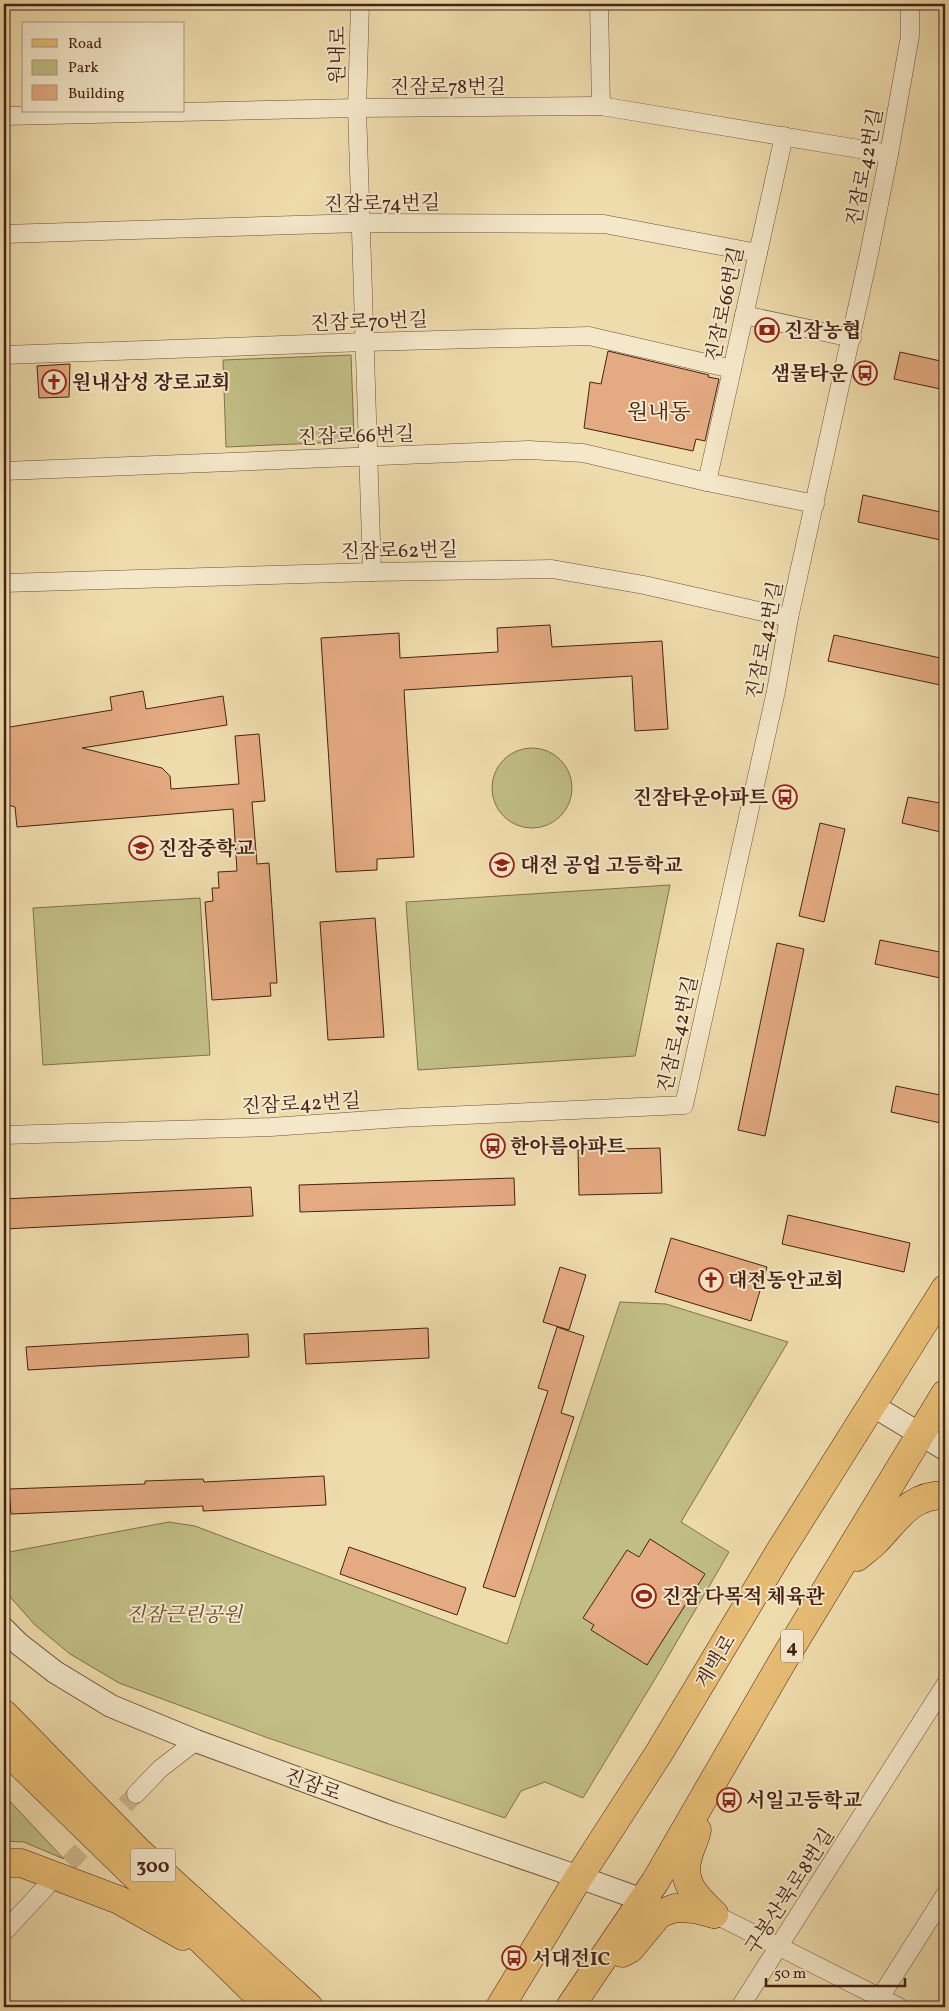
<svg xmlns="http://www.w3.org/2000/svg" width="949" height="2011" font-family="Vollkorn,'Noto Serif KR',serif">
<style>
.green{fill:#c1be85;stroke:#83704d}
.building{fill:#e4aa81;stroke:#452215}
.lines{fill:none;stroke-linecap:round;stroke-linejoin:round}
.minor-tunnel{stroke:#cdb78f;stroke-width:18;stroke-dasharray:18 9;stroke-linecap:butt}
.minor-casing{stroke:#70503b;stroke-width:19}
.tertiary-casing{stroke:#70503b;stroke-width:24}
.primary-casing{stroke:#452215;stroke-width:29}
.motorway-casing{stroke:#452215;stroke-width:29}
.minor{stroke:#f5e8ca;stroke-width:18}
.tertiary{stroke:#f5e8ca;stroke-width:22}
.primary{stroke:#e8be76;stroke-width:28}
.motorway{stroke:#e8be76;stroke-width:28}
.labels{text-anchor:middle;stroke-width:4;stroke-linejoin:round;paint-order:stroke}
.shield{fill:#f5e8ca;stroke:#7a5d4b;stroke-width:1}
.shield-label{font-size:19px;font-weight:bold;fill:#452215}
.street-label{font-size:20px;fill:#452215;stroke:#f5e8ca}
.poi-label{font-size:20px;font-weight:bold;fill:#452215;stroke:#f5e8ca;text-anchor:start}
.park-label{font-size:20px;font-style:italic;fill:#644931;stroke:#f5e8ca}
.quarter-label{font-size:22px;fill:#452215;stroke:#f5e8ca}
</style>
<rect width="100%" height="100%" fill="#efdcad"/>
<filter id="stains"><feTurbulence type="fractalNoise" baseFrequency=".004" numOctaves="4"/><feColorMatrix values="0 0 0 0 .2 0 0 0 0 .09 0 0 0 0 .02 0 0 0 .5 -.17"/></filter>
<radialGradient id="worn" r=".72"><stop offset=".6" stop-color="#630" stop-opacity="0"/><stop offset="1" stop-color="#630" stop-opacity=".3"/></radialGradient>
<!-- green -->
<g class="green">
<path d="M351 355 354 437 342 442 226 447 223 360Z"/>
<circle cx="532" cy="788" r="40"/>
<path d="M670 885 635 1056 418 1070 406 902Z"/>
<path d="M200 898 210 1055 43 1065 33 908Z"/>
<path d="M620 1302 666 1304 788 1342 681 1522 729 1552 658 1674 583 1798 545 1782 521 1791 505 1818 268 1738 119 1683 70 1654 35 1625 4 1590V1553L169 1522 195 1526 507 1644Z"/>
<path d="M4 1795 64 1859 24 1842 4 1841Z"/>
</g>
<!-- building -->
<g class="building">
<path d="M608 351 709 375 708 377 719 379 705 441 696 439 693 451 584 428 590 382 601 384Z"/>
<path d="M900 352 945 362V390L894 379Z"/>
<path d="M70 364 69 397 39 398 37 366Z"/>
<path d="M863 495 945 513V541L858 522Z"/>
<path d="M550 625 552 647 662 641 668 729 635 731 632 676 404 690 414 857 377 859V870L336 872 321 638 399 633 400 658 498 652 497 628Z"/>
<path d="M834 635 945 659V686L828 661Z"/>
<path d="M143 691 146 709 223 696 227 725 82 748 162 768 170 776 171 789 239 784 235 736 259 734 265 801 252 802 257 864 269 863 277 983H270L271 996 212 1000 205 902 213 901 212 888H219L218 872 237 871 233 809 17 827 15 807 8 805 4 776V728L112 710 110 697Z"/>
<path d="M908 797 945 804V833L902 823Z"/>
<path d="M820 823 845 829 824 922 799 916Z"/>
<path d="M375 918 384 1037 328 1040 320 922Z"/>
<path d="M880 940 945 953V979L875 964Z"/>
<path d="M777 943 804 949 765 1136 738 1130Z"/>
<path d="M896 1086 945 1096V1124L891 1112Z"/>
<path d="M660 1148 662 1193 579 1195 578 1150Z"/>
<path d="M514 1178 515 1205 300 1212 299 1185Z"/>
<path d="M251 1187 253 1216 5 1229 4 1199Z"/>
<path d="M788 1215 910 1243 904 1272 782 1244Z"/>
<path d="M671 1238 767 1267 751 1321 655 1292Z"/>
<path d="M560 1267 586 1275 569 1330 543 1322Z"/>
<path d="M557 1327 584 1336 561 1413 574 1417 515 1597 483 1587 548 1391 538 1388Z"/>
<path d="M428 1328 429 1358 306 1364 304 1334Z"/>
<path d="M248 1334 249 1357 28 1370 26 1347Z"/>
<path d="M324 1476 326 1505 203 1511V1506L11 1514 9 1489 145 1484V1481L203 1479 204 1482Z"/>
<path d="M650 1539 705 1574 647 1665 591 1630 594 1625 583 1618 627 1550 639 1557Z"/>
<path d="M349 1547 466 1588 457 1615 340 1574Z"/>
</g>
<g class="lines">
<!-- minor-tunnel -->
<path class="minor-tunnel" d="M50 1883 136 1794"/>
<!-- minor casing -->
<g class="minor-casing">
<g id="minor">
<path d="M360 4 357 108 372 572"/>
<path d="M599 4 601 106"/>
<path d="M4 116 357 108 601 106 889 154"/>
<path d="M4 234 361 223 604 224 758 253"/>
<path d="M744 315 852 338"/>
<path d="M4 355 365 342 589 336 732 369"/>
<path d="M4 471 529 450 583 453 707 482 815 504"/>
<path d="M707 482 784 136"/>
<path d="M4 583 372 572 552 569 644 585 789 618"/>
<path d="M4 1135 271 1127 400 1118 684 1105 776 691 789 618 869 254 889 154 910 36V4"/>
<path d="M136 1794 160 1769 196 1741"/>
<path d="M714 1914 899 2007"/>
<path d="M4 1932 46 1887"/>
<path d="M740 2007 945 1685"/>
<path d="M874 2007 945 1895"/>
</g>
</g>
<!-- tertiary casing -->
<g class="tertiary-casing">
<g id="tertiary">
<path d="M872 1405 945 1449"/>
<path d="M4 1629 19 1644 55 1672 111 1706 196 1741 392 1813 579 1877 643 1900"/>
</g>
</g>
<!-- primary casing -->
<g class="primary-casing">
<g id="primary">
<path d="M857 1557C863 1552 870 1547 875 1542 897 1520 909 1495 945 1495"/>
<path d="M697 1830C695 1840 690 1848 688 1857 680 1882 697 1898 714 1914"/>
<path d="M622 1953 630 1949 659 1914 675 1908 694 1909 714 1914"/>
<path d="M500 2007 579 1877 659 1753 780 1551 945 1289"/>
<path d="M570 2007 655 1882 781 1664 945 1394"/>
</g>
</g>
<!-- motorway casing -->
<g class="motorway-casing">
<g id="motorway">
<path d="M4 1714 138 1851 309 2007"/>
<path d="M4 1748 270 2007"/>
<path d="M4 1863H21L119 1900 183 1936"/>
</g>
</g>
<!-- minor -->
<use href="#minor" class="minor"/>
<!-- tertiary -->
<use href="#tertiary" class="tertiary"/>
<!-- primary -->
<use href="#primary" class="primary"/>
<!-- motorway -->
<use href="#motorway" class="motorway"/>
</g>
<!-- icons -->
<defs>
<g id="bank-ring" transform="scale(1.25)"><circle r="9.5" fill="#f5e8ca" stroke="#8f2418" stroke-width="1.5"/><path d="M-6-4H6V4H-6ZM0-2.3a2.3 2.3 0 1 0 0 4.6a2.3 2.3 0 1 0 0-4.6Z" fill="#8f2418"/></g>
<g id="bus-ring" transform="scale(1.25)"><circle r="9.5" fill="#f5e8ca" stroke="#8f2418" stroke-width="1.5"/><path d="M-5-6H5V4H4V6H2V4H-2V6H-4V4H-5ZM-3.5-4V0h7V-4ZM-3.5 1.2v1.5H-2V1.2ZM2 1.2v1.5H3.5V1.2Z" fill="#8f2418"/></g>
<g id="church-ring" transform="scale(1.25)"><circle r="9.5" fill="#f5e8ca" stroke="#8f2418" stroke-width="1.5"/><path d="M-1.2-6h2.4v3.5h3.3v2.4h-3.3V6h-2.4V-.1h-3.3v-2.4h3.3Z" fill="#8f2418"/></g>
<g id="school-ring" transform="scale(1.25)"><circle r="9.5" fill="#f5e8ca" stroke="#8f2418" stroke-width="1.5"/><path d="M0-5L7-2L0 1L-7-2ZM-4 1L0 2.5L4 1V4Q0 6-4 4Z" fill="#8f2418"/></g>
<g id="stadium-ring" transform="scale(1.25)"><circle r="9.5" fill="#f5e8ca" stroke="#8f2418" stroke-width="1.5"/><path d="M0-5a6.5 5 0 1 0 0 10a6.5 5 0 1 0 0-10ZM-3.5-1.8h7v3.6h-7Z" fill="#8f2418"/></g>
</defs>
<g fill-rule="evenodd">
<use href="#bank-ring" x="767" y="330"/>
<use href="#bus-ring" x="865" y="373"/>
<use href="#church-ring" x="54" y="382"/>
<use href="#bus-ring" x="785" y="797"/>
<use href="#school-ring" x="141" y="848"/>
<use href="#school-ring" x="502" y="865"/>
<use href="#bus-ring" x="493" y="1146"/>
<use href="#church-ring" x="711" y="1280"/>
<use href="#stadium-ring" x="644" y="1596"/>
<use href="#bus-ring" x="729" y="1800"/>
<use href="#bus-ring" x="514" y="1958"/>
</g>
<g class="labels">
<!-- shield labels -->
<g class="shield">
<rect x="781" y="1629.5" width="22" height="33" rx="4"/>
<rect x="130.5" y="1848.5" width="45" height="33" rx="4"/>
</g>
<g class="shield-label">
<text x="792" y="1653">4</text>
<text x="153" y="1872">300</text>
</g>
<!-- street labels -->
<g class="street-label">
<text transform="translate(337 55) rotate(-89)" y="7">원내로</text>
<text x="448" y="93">진잠로78번길</text>
<text transform="translate(864 167) rotate(-79)" y="7">진잠로42번길</text>
<text transform="translate(382 203) rotate(-1)" y="7">진잠로74번길</text>
<text transform="translate(724 304) rotate(-78)" y="7">진잠로66번길</text>
<text transform="translate(369 321) rotate(-2)" y="7">진잠로70번길</text>
<text transform="translate(356 435) rotate(-2)" y="7">진잠로66번길</text>
<text transform="translate(399 550) rotate(-1)" y="7">진잠로62번길</text>
<text transform="translate(764 640) rotate(-79)" y="7">진잠로42번길</text>
<text transform="translate(677 1034) rotate(-77)" y="7">진잠로42번길</text>
<text transform="translate(301 1103) rotate(-3)" y="7">진잠로42번길</text>
<text transform="translate(715 1661) rotate(-59)" y="7">계백로</text>
<text transform="translate(313 1784) rotate(20)" y="7">진잠로</text>
<text transform="translate(789 1891) rotate(-57)" y="7">구봉산북로8번길</text>
</g>
<!-- poi labels -->
<g class="poi-label">
<text x="784" y="337">진잠농협</text>
<text x="848" y="380" text-anchor="end">샘물타운</text>
<text x="72" y="389">원내삼성 장로교회</text>
<text x="768" y="804" text-anchor="end">진잠타운아파트</text>
<text x="158" y="855">진잠중학교</text>
<text x="520" y="872">대전 공업 고등학교</text>
<text x="510" y="1153">한아름아파트</text>
<text x="728" y="1287">대전동안교회</text>
<text x="662" y="1603">진잠 다목적 체육관</text>
<text x="746" y="1807">서일고등학교</text>
<text x="532" y="1965">서대전IC</text>
</g>
<!-- park labels -->
<g class="park-label">
<text x="184" y="1621">진잠근린공원</text>
</g>
<!-- quarter labels -->
<g class="quarter-label">
<text x="659" y="419">원내동</text>
</g>
</g>
<!-- margin -->
<rect width="949" height="2011" fill="none" stroke="#efdcad" stroke-width="20"/>
<rect x="5" y="5" width="939" height="2001" fill="none" stroke="#452215" stroke-width="2.5"/>
<rect x="10" y="10" width="929" height="1991" fill="none" stroke="#452215"/>
<!-- legend -->
<rect x="22" y="22" width="162" height="90" fill="#f5e8ca" stroke="#af9982"/>
<rect x="32" y="39" width="25" height="8" fill="#e8be76" stroke="#af9982"/>
<text x="68" y="48" font-size="15" fill="#452215">Road</text>
<rect x="32" y="60" width="25" height="15" fill="#c1be85" stroke="#af9982"/>
<text x="68" y="72" font-size="15" fill="#452215">Park</text>
<rect x="32" y="85" width="25" height="15" fill="#e4aa81" stroke="#af9982"/>
<text x="68" y="98" font-size="15" fill="#452215">Building</text>
<!-- scale -->
<path d="M766 1978v8h139v-8" fill="none" stroke="#452215" stroke-width="2.5"/>
<text x="774" y="1978" font-size="15" fill="#452215" stroke="#f5e8ca" stroke-width="4" paint-order="stroke">50 m</text>
<rect width="100%" height="100%" filter="url(#stains)"/>
<rect width="100%" height="100%" fill="url(#worn)"/>
</svg>
